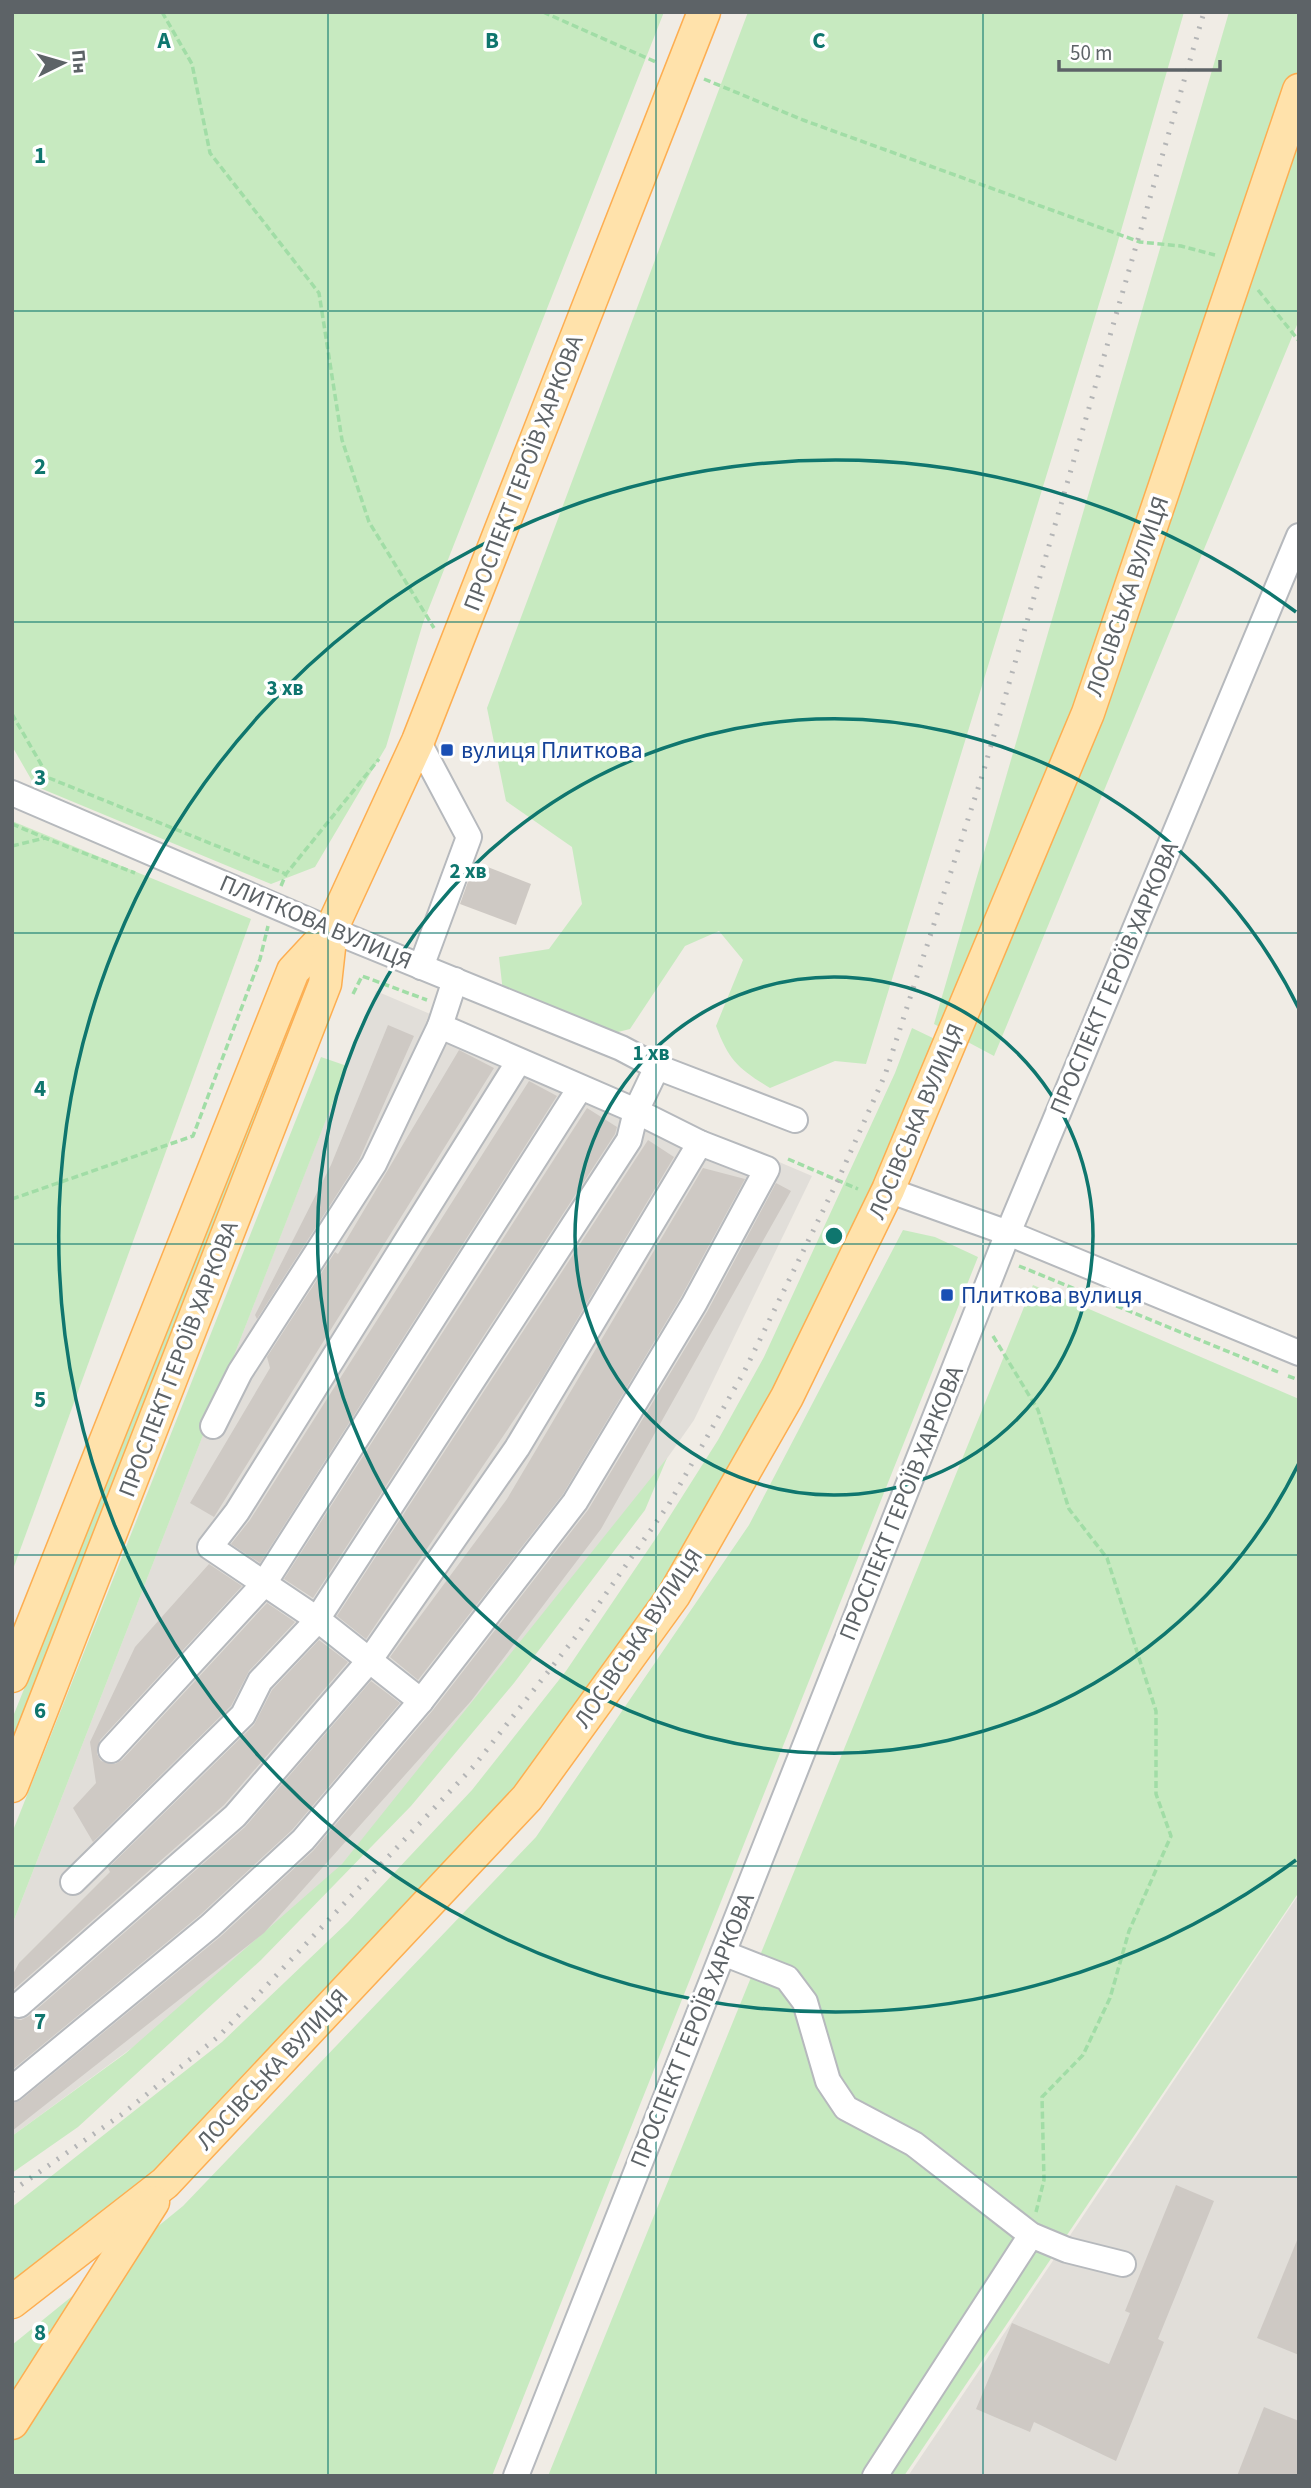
<svg xmlns="http://www.w3.org/2000/svg" width="1311" height="2488" font-family="'Source Sans 3',sans-serif">
<style>
.industrial{fill:#e1ded9}
.green{fill:#c7eac0}
.building{fill:#cec9c4}
.lines{fill:none;stroke-linecap:round;stroke-linejoin:round}
.minor-casing{stroke:#b6b9bd;stroke-width:28}
.major-casing{stroke:#fdae51;stroke-width:35}
.path{stroke:#a1dda6;stroke-width:3.5;stroke-dasharray:7 3.5;stroke-linecap:butt}
.minor{stroke:#fff;stroke-width:24}
.major{stroke:#ffe2ab;stroke-width:32}
.rail{stroke:#b4b5b6;stroke-width:5;stroke-dasharray:2 9;stroke-linecap:butt}
.grid{fill:none;stroke:#0f766e;stroke-width:2;stroke-opacity:0.55}
.ring{fill:none;stroke:#0f766e;stroke-width:3.5}
.transit-dot{fill:#1a4fb4;stroke:#fff;stroke-width:2.5}
.labels{text-anchor:middle;stroke-width:7;stroke-linejoin:round;paint-order:stroke}
.street-label{font-size:24px;fill:#5d6367;stroke:#fff}
.transit-label{font-size:24px;fill:#164399;stroke:#fff;text-anchor:start}
.grid-label{font-size:23px;text-anchor:middle;font-weight:bold;fill:#0f766e;stroke:#fff;stroke-width:7;stroke-linejoin:round;paint-order:stroke}
.centre{fill:#0f766e;stroke:#fff;stroke-width:3.5}
.ring-label{font-size:21px;text-anchor:middle;font-weight:bold;fill:#0f766e;stroke:#fff;stroke-width:7;stroke-linejoin:round;paint-order:stroke}
</style>
<rect width="100%" height="100%" fill="#f0ece5"/>
<!-- industrial -->
<g class="industrial">
<path d="M376 991 812 1176 694 1420 553 1621 272 1945 12 2136V1925Z"/>
<path d="M1299 1894V2476H908L1075 2228Z"/>
</g>
<!-- green -->
<g class="green">
<path d="M12 12H664L423 623 386 747 315 867 271 884 35 786 12 746Z"/>
<path d="M748 12H1184L1114 255 866 1064 835 1061 770 1088C739 1069 729 1061 716 1026L743 960 719 931 685 946 630 1029 610 1034 503 992 499 957 549 949 582 904 572 847 506 801 487 708Z"/>
<path d="M1229 12H1299V320L994 1056 934 1024Z"/>
<path d="M12 821 251 919 12 1572Z"/>
<path d="M301 986 308 989 12 1743V1719L162 1346Z"/>
<path d="M912 1028 937 1040 895 1157 743 1464 555 1750 206 2132 12 2297V2207L222 2042 348 1922 472 1790 566 1671 656 1538 718 1440 764 1357 895 1073Z"/>
<path d="M321 1057 347 1066 12 1925V1833Z"/>
<path d="M903 1230 935 1237 978 1257 492 2476H12V2345L183 2206 536 1837 749 1525Z"/>
<path d="M1033 1285 1299 1399V1892L904 2476H548Z"/>
<path d="M667 1458 645 1510 514 1683 411 1806 261 1960 78 2127 12 2173V2136L126 2053 342 1864Z"/>
</g>
<!-- building -->
<g class="building">
<path d="M475 862 531 884 516 925 460 904Z"/>
<path d="M388 1025 414 1036 359 1160 257 1319 255 1315 331 1165Z"/>
<path d="M459 1050 494 1068 214 1517 190 1503 270 1368 267 1357 335 1252 338 1254Z"/>
<path d="M529 1081 557 1096 260 1563 231 1544 250 1520Z"/>
<path d="M587 1108 617 1127 615 1134 313 1598 284 1579Z"/>
<path d="M648 1140 674 1157 541 1380 366 1639 337 1616Z"/>
<path d="M703 1168 745 1179 681 1297 563 1494 418 1680 390 1657 507 1499Z"/>
<path d="M776 1183 791 1191 601 1529 471 1701 264 1933 12 2131V2104L21 2100 220 1937 313 1851 433 1710 588 1510 707 1312Z"/>
<path d="M209 1564 242 1586 100 1740 97 1754 101 1761 115 1764 122 1760 267 1603 295 1622 249 1671 231 1706 93 1842 73 1808 96 1783 90 1742 135 1647Z"/>
<path d="M319 1640 348 1662 224 1805 12 1991V1976L19 1963 110 1872 108 1868 254 1725 272 1690Z"/>
<path d="M371 1681 400 1703 292 1830 200 1915 12 2070V2018L21 2020 29 2016 245 1827Z"/>
<path d="M1176 2185 1214 2201 1158 2339 1164 2342 1116 2461 1034 2422 1030 2432 976 2409 1012 2323 1109 2364 1130 2313 1125 2311Z"/>
<path d="M1298 2238H1299V2355L1257 2338Z"/>
<path d="M1264 2407 1299 2421V2476H1237Z"/>
</g>
<g class="lines">
<!-- minor casing -->
<g class="minor-casing">
<g id="minor">
<path d="M418 741 469 837 421 967"/>
<path d="M12 793 331 930 621 1048 657 1067 795 1120"/>
<path d="M888 1190 1008 1233 1299 1353"/>
<path d="M213 1426 240 1372 374 1164 440 1026"/>
<path d="M421 1701 317 1619 210 1547 237 1512 519 1061"/>
<path d="M111 1750 263 1585 580 1088"/>
<path d="M73 1882 243 1715 260 1681 314 1624 629 1140 636 1111 657 1067"/>
<path d="M723 1953 787 1978 805 2002 828 2081 846 2108 914 2144 1031 2235 1067 2250 1123 2264"/>
<path d="M19 2005 235 1816 369 1661 517 1448 700 1143"/>
<path d="M12 2089 210 1926 303 1840 421 1701 575 1502 694 1304 767 1169 700 1143 636 1111 440 1026 455 980"/>
<path d="M516 2476 1008 1233 1299 536"/>
<path d="M875 2476 1031 2235"/>
</g>
</g>
<!-- major casing -->
<g class="major-casing">
<g id="major">
<path d="M12 1676 293 971 331 930 418 741 704 12"/>
<path d="M12 1786 325 984 331 930"/>
<path d="M12 2302 165 2183 527 1798 674 1595 787 1397 888 1190 1088 713 1299 90"/>
<path d="M12 2423 153 2202"/>
</g>
</g>
<!-- path -->
<g class="path">
<path d="M162 12 192 64 210 153 319 293 342 440 369 522 434 628"/>
<path d="M543 12 656 62"/>
<path d="M704 79 803 120 1140 242 1181 246 1215 255"/>
<path d="M1258 290 1299 341"/>
<path d="M12 714 49 778 286 874"/>
<path d="M12 824 43 837"/>
<path d="M12 846 45 838 135 873"/>
<path d="M281 886 286 874 379 759"/>
<path d="M353 994 362 976 427 1000"/>
<path d="M788 1159 858 1189"/>
<path d="M12 1199 193 1136 260 959 268 926"/>
<path d="M1019 1266 1278 1372"/>
<path d="M993 1336 1038 1410 1069 1509 1107 1558 1156 1711V1794L1171 1836 1129 1931 1110 1998 1083 2055 1042 2097 1044 2180 1036 2212"/>
<path d="M1288 1376 1299 1380"/>
</g>
<!-- minor -->
<use href="#minor" class="minor"/>
<!-- major -->
<use href="#major" class="major"/>
<!-- rail -->
<path class="rail" d="M12 2191 121 2115 219 2036 474 1766 577 1635 669 1504 745 1370 838 1180 885 1075 983 773 1204 12"/>
</g>
<!-- grid -->
<path class="grid" d="M328 12V2476M656 12V2476M983 12V2476M12 311H1299M12 622H1299M12 933H1299M12 1244H1299M12 1555H1299M12 1866H1299M12 2177H1299"/>
<!-- distance rings -->
<g class="ring">
<circle cx="834" cy="1236" r="259"/>
<path d="M1299 1463A517 517 0 1 1 1299 1009"/>
<path d="M1296 1860A776 776 0 1 1 1296 612"/>
</g>
<!-- markers -->
<g class="transit-dot">
<rect x="440" y="743" width="14" height="14" rx="3.5"/>
<rect x="940" y="1288" width="14" height="14" rx="3.5"/>
</g>
<g class="labels">
<!-- street labels -->
<g class="street-label">
<text transform="translate(523 473) rotate(-69)" y="8">ПРОСПЕКТ ГЕРОЇВ ХАРКОВА</text>
<text transform="translate(1127 596) rotate(-71)" y="8">ЛОСІВСЬКА ВУЛИЦЯ</text>
<text transform="translate(316 922) rotate(23)" y="8">ПЛИТКОВА ВУЛИЦЯ</text>
<text transform="translate(1114 978) rotate(-67)" y="8">ПРОСПЕКТ ГЕРОЇВ ХАРКОВА</text>
<text transform="translate(916 1121) rotate(-67)" y="8">ЛОСІВСЬКА ВУЛИЦЯ</text>
<text transform="translate(178 1359) rotate(-69)" y="8">ПРОСПЕКТ ГЕРОЇВ ХАРКОВА</text>
<text transform="translate(901 1503) rotate(-68)" y="8">ПРОСПЕКТ ГЕРОЇВ ХАРКОВА</text>
<text transform="translate(638 1638) rotate(-56)" y="8">ЛОСІВСЬКА ВУЛИЦЯ</text>
<text transform="translate(692 2030) rotate(-68)" y="8">ПРОСПЕКТ ГЕРОЇВ ХАРКОВА</text>
<text transform="translate(272 2069) rotate(-47)" y="8">ЛОСІВСЬКА ВУЛИЦЯ</text>
</g>
<!-- transit labels -->
<g class="transit-label">
<text x="461" y="758">вулиця Плиткова</text>
<text x="961" y="1303">Плиткова вулиця</text>
</g>
</g>
<g class="grid-label">
<text x="164" y="48">A</text>
<text x="492" y="48">B</text>
<text x="819" y="48">C</text>
<text x="40" y="163">1</text>
<text x="40" y="474">2</text>
<text x="40" y="785">3</text>
<text x="40" y="1096">4</text>
<text x="40" y="1407">5</text>
<text x="40" y="1718">6</text>
<text x="40" y="2029">7</text>
<text x="40" y="2340">8</text>
</g>
<circle cx="834" cy="1236" r="10" class="centre"/>
<g class="ring-label">
<text x="285" y="695">3 хв</text>
<text x="468" y="878">2 хв</text>
<text x="651" y="1060">1 хв</text>
</g>
<!-- border -->
<rect width="1311" height="2488" fill="none" stroke="#5d6367" stroke-width="28"/>
<!-- north arrow -->
<g transform="translate(63 63) rotate(85)" stroke="#ffffff" stroke-width="5" paint-order="stroke">
<path d="M0-5L12 26L0 18L-12 26Z" fill="#5d6367"/>
<text y="-10" font-size="19" font-weight="bold" text-anchor="middle" fill="#5d6367">Пн</text>
</g>
<!-- scale -->
<path d="M1059 60v10h161v-10" fill="none" stroke="#5d6367" stroke-width="3.5"/>
<text x="1070" y="60" font-size="21" fill="#5d6367" stroke="#ffffff" stroke-width="5" paint-order="stroke">50 m</text>
</svg>
